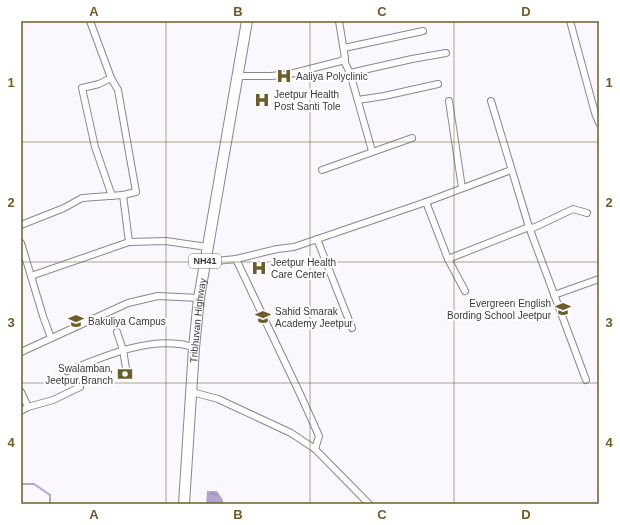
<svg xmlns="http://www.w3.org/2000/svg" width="620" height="525" font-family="Helvetica,sans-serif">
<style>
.water{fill:url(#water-ripples)}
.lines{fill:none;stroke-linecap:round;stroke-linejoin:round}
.stream{stroke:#b3a3d1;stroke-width:2}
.minor-casing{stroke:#8a8593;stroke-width:8}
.trunk-casing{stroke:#8a8593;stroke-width:12}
.minor{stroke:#fff;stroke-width:6}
.trunk{stroke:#fff;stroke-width:10}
.grid{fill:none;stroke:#6d5d2a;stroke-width:1;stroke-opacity:0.55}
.labels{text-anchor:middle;stroke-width:4;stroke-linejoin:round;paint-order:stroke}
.shield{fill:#fff;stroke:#747377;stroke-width:1}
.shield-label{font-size:9px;font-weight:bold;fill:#39373d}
.poi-label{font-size:10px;fill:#39373d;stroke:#fff;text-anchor:start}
.street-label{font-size:10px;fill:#39373d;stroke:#fff}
.neatline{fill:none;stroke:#6d5d2a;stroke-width:1.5}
.grid-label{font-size:13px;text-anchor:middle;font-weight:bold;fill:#6d5d2a}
</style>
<defs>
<pattern id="water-ripples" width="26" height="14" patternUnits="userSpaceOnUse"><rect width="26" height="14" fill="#b3a3d1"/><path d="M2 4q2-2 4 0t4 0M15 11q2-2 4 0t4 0" fill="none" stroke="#9386ab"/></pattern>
</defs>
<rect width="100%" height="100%" fill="#faf8fe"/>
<!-- water -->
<path class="water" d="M207 491H217L223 500V504H206Z"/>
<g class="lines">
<!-- stream -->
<path class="stream" d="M21 484H34L50 495V504"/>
<!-- minor casing -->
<g class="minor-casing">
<g id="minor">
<path d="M90 21 111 78 99 84 82 88 95 147 112 196"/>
<path d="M570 21 595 113 599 123"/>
<path d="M344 48 423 31"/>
<path d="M345 58V63L350 73 372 151"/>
<path d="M350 73 412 59 446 53"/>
<path d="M238 76H271L290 74 341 61 345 58 339 21"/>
<path d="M358 100 384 96 438 84"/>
<path d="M449 101 462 188"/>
<path d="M491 101 529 227 586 380"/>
<path d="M322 170 412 138"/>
<path d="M123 195 129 242"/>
<path d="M426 202 448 259 465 291"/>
<path d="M21 225 64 208 82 198 123 195 136 192 118 90 111 78"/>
<path d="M317 239 352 328"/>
<path d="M21 243 43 316 51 338"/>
<path d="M236 259 301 396 319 436 315 449"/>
<path d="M448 259 529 227 533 228 573 209 587 213"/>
<path d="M205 262 236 259 277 249 294 247 426 202 511 170"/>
<path d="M31 276 129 242 166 241 207 247"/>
<path d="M554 295 599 279"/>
<path d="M117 332 123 350 126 368"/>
<path d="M21 352 128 303 158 296 199 298"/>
<path d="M67 371C101 358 142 339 179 344 184 344 189 346 194 348"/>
<path d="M21 392 28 407"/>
<path d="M192 392 218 399 291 433 315 449 369 504"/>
<path d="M21 411 28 407 53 400 80 387"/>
</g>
</g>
<!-- trunk casing -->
<g class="trunk-casing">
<g id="trunk">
<path id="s1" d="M184 504 194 348 199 298 247 21"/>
</g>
</g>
<!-- minor -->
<use href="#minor" class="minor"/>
<!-- trunk -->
<use href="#trunk" class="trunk"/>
</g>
<!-- grid -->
<path class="grid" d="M166 21V504M310 21V504M454 21V504M21 142H599M21 262H599M21 383H599"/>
<!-- icons -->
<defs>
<g id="hospital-bare" transform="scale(1.2)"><path d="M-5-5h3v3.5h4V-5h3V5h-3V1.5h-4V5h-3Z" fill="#6d5d2a" stroke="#fff" stroke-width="2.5" paint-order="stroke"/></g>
<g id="school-bare" transform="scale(1.2)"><path d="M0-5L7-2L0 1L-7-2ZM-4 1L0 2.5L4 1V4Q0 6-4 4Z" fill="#6d5d2a" stroke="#fff" stroke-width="2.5" paint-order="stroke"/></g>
<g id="bank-bare" transform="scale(1.2)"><path d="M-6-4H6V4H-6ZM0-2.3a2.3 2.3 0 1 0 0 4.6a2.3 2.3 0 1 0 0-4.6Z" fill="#6d5d2a" stroke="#fff" stroke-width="2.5" paint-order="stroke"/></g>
</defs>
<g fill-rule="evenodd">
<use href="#hospital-bare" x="284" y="76"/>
<use href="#hospital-bare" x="262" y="100"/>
<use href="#hospital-bare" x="259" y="268"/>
<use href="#school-bare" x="563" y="309"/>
<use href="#school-bare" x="263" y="317"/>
<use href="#school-bare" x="76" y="321"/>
<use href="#bank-bare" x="125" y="374"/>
</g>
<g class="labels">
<!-- shield labels -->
<rect class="shield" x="189" y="254" width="32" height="14" rx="3"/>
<g class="shield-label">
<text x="205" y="264">NH41</text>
</g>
<!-- poi labels -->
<g class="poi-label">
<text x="296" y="80">Aaliya Polyclinic</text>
<text x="274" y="98">Jeetpur Health<tspan x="274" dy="12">Post Santi Tole</tspan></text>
<text x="271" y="266">Jeetpur Health<tspan x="271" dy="12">Care Center</tspan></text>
<text x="551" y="307" text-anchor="end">Evergreen English<tspan x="551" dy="12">Bording School Jeetpur</tspan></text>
<text x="275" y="315">Sahid Smarak<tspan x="275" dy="12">Academy Jeetpur</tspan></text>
<text x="88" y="325">Bakuliya Campus</text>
<text x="113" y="372" text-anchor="end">Swalamban,<tspan x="113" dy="12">Jeetpur Branch</tspan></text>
</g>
<!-- street labels -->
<g class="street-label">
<text dy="4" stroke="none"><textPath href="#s1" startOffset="184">Tribhuvan Highway</textPath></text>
</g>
</g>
<!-- border -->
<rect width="620" height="525" fill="none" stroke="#ffffff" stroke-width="44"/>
<rect x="22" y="22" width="576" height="481" class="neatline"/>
<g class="grid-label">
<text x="94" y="16">A</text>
<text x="238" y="16">B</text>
<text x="382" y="16">C</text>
<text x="526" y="16">D</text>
<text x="11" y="87">1</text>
<text x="609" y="87">1</text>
<text x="11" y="207">2</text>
<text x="609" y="207">2</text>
<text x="11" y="327">3</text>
<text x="609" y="327">3</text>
<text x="11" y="447">4</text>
<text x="609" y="447">4</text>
<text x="94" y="519">A</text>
<text x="238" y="519">B</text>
<text x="382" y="519">C</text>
<text x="526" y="519">D</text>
</g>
</svg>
